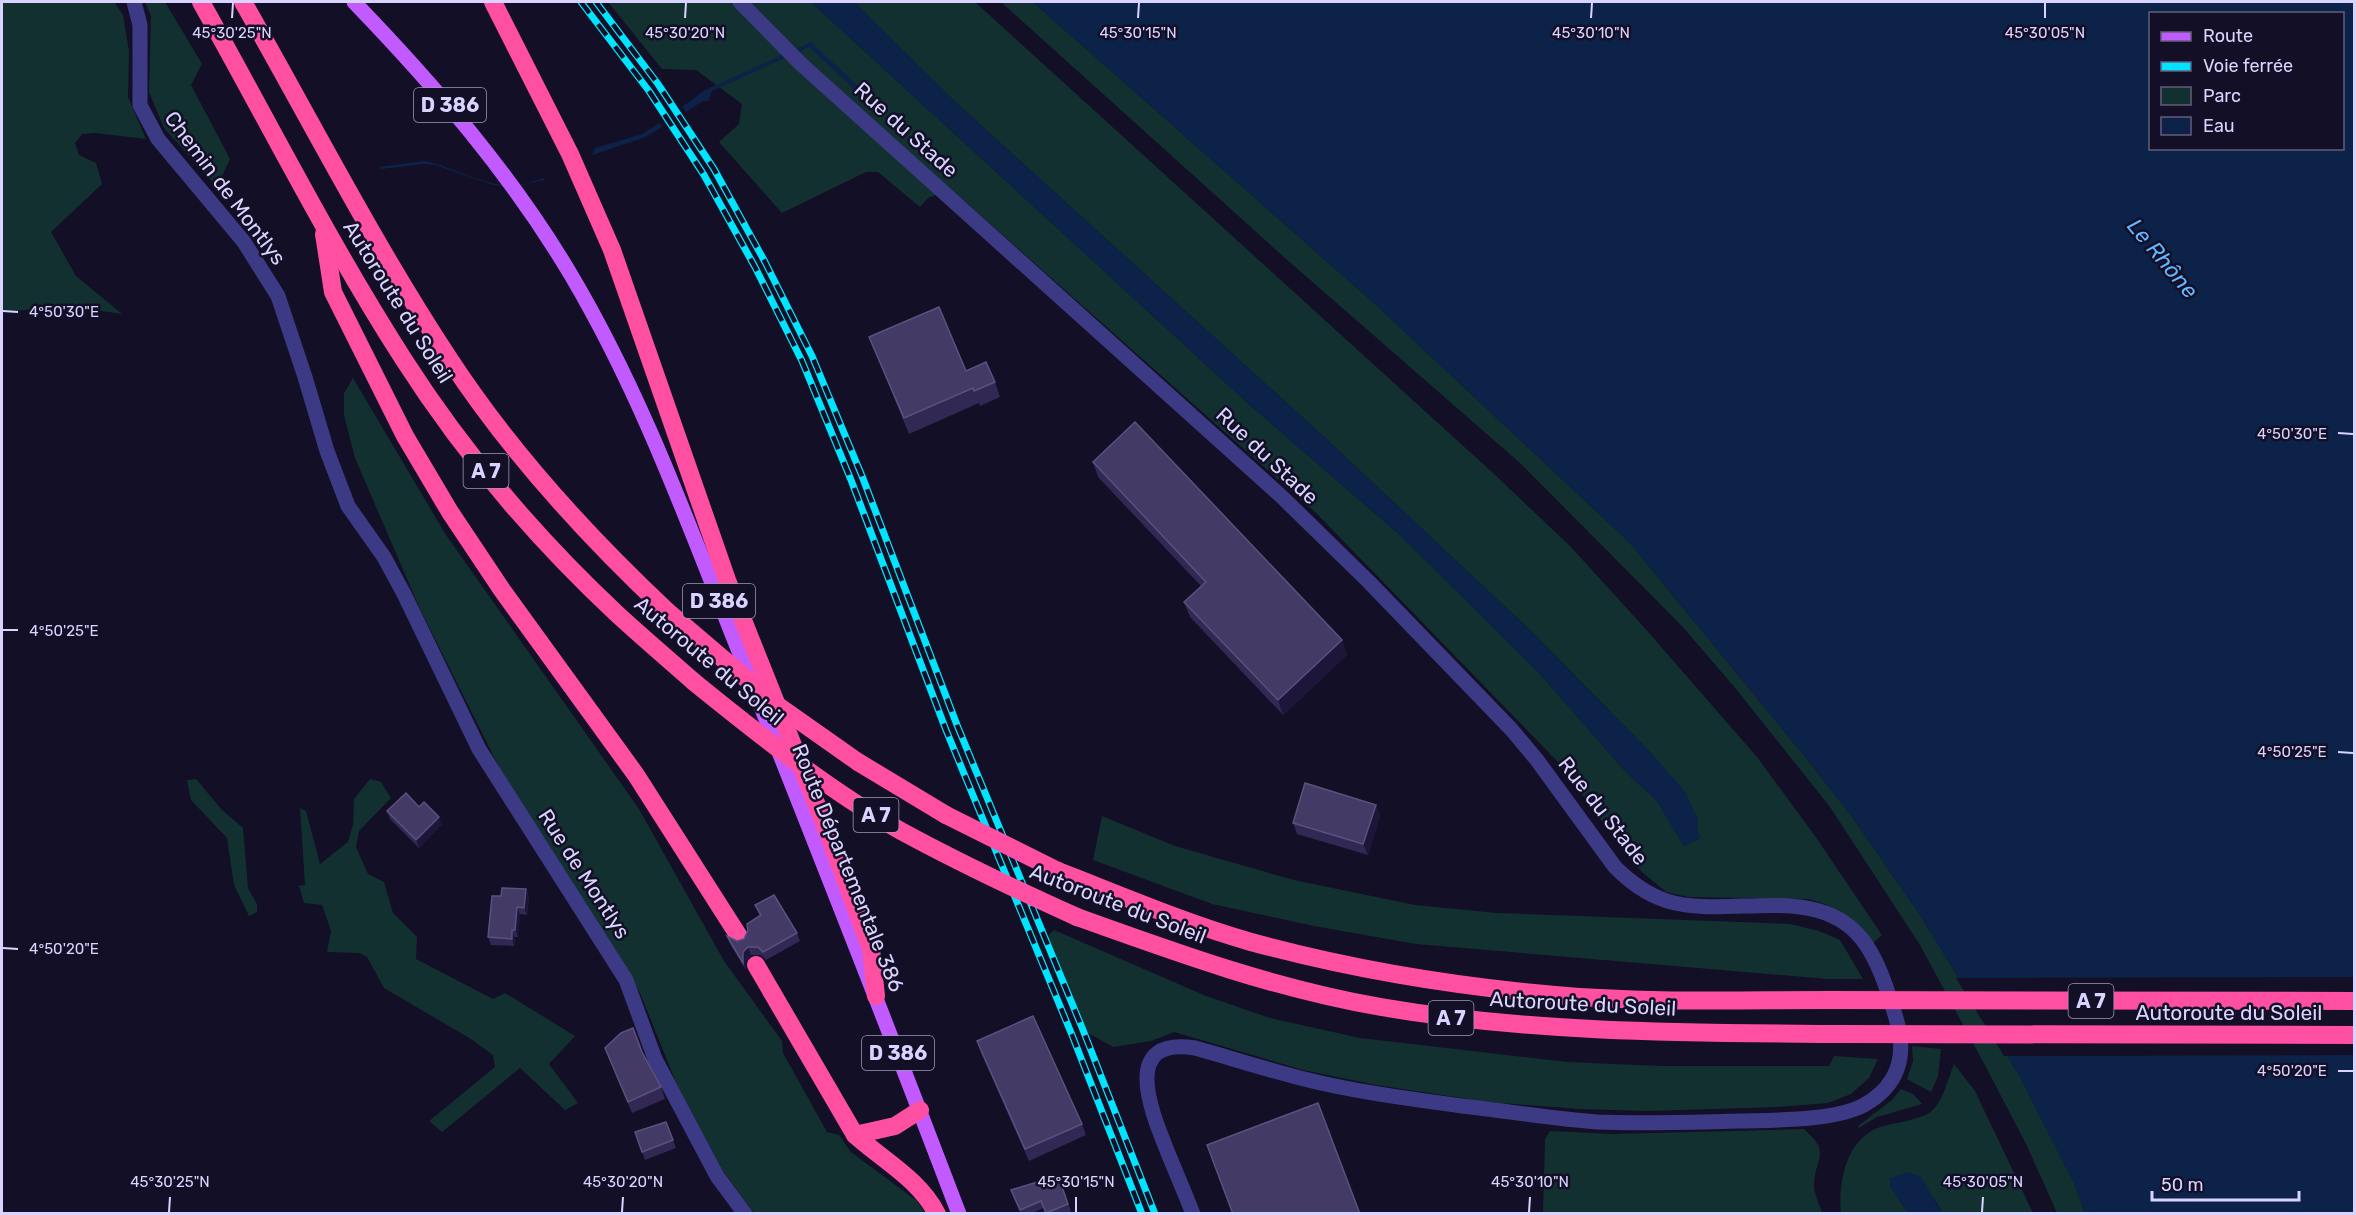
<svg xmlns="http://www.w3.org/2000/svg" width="2356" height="1215" font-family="Rubik,sans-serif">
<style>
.green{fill:#12302f}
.water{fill:#0c2248;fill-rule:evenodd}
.pier{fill:#130f26}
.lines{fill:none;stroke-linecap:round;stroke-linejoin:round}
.minor{stroke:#3d3a85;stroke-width:15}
.major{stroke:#c25bff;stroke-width:15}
.highway{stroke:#ff4fa3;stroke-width:18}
.rail-casing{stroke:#00e5ff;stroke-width:7}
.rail{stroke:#130f26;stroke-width:4.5;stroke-dasharray:14;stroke-linecap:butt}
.highway-bridge{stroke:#ff4fa3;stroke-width:18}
.wall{fill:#312854}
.shaded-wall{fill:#1d163a}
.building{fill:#433a66;stroke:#5a527e;stroke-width:1.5}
.ticks{fill:none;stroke:#d9d4ff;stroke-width:2}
.labels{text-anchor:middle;stroke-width:5;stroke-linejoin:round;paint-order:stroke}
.shield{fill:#130f26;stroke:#9e99be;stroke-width:1.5}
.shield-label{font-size:20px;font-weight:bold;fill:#d9d4ff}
.street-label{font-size:21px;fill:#d9d4ff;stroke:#130f26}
.water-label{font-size:22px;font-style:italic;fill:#62b6ff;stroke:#130f26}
.ticks-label{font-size:15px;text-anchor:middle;fill:#d9d4ff;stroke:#130f26;stroke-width:5;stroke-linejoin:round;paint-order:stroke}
</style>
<rect width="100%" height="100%" fill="#130f26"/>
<!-- green -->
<g class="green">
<path d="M2 2H114L123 15 129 51 128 97 146 139 95 133 82 134 75 143 79 155 96 163 102 184 51 232 76 276 122 314 68 306 2 312Z"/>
<path d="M145 2H165L202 64 191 85 230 159 217 187 164 128 149 92 151 16Z"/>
<path d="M608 2H811L1251 406 1401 536 1538 672 1626 772 1657 801 1684 846 1700 838 1698 834V819L1649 751 1530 630 1323 436 952 99 854 2H975L1493 473 1571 547 1642 625 1757 757 1815 836 1882 935 1873 943C1855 919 1837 906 1808 899L1688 897 1666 892 1643 873 1627 855 1558 762 1316 513 951 189 928 198 920 207 878 172H866L782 213 719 142 739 124 742 104 696 70 662 69Z"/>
<path d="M1001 2H1033L1375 304 1629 542 1807 759 1853 818 1918 912 2019 1075 2074 1183 2085 1213H2057L2026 1144 1988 1071 1920 945 1830 807 1736 689 1682 626 1520 463 1285 258Z"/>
<path d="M353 378 446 535 639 809 724 961 782 1041 783 1053 827 1132 839 1135 851 1152 917 1201 925 1213H754L723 1171 677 1085 640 993 508 785 420 609 355 458 344 415V393Z"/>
<path d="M196 779 222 810 243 828 248 888 257 904V912L249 916 234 885 227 838 191 800 187 780Z"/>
<path d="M370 779 381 782 391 798 359 831 356 847 368 874 384 882 393 913 417 937 416 959 493 999 505 993 575 1036 549 1064 578 1103 565 1110 520 1068 442 1132 429 1121 495 1067 493 1055 471 1039 384 988 367 957 359 953 327 952 331 931 322 905 304 903 299 886 305 885 300 808 306 811 320 864 348 842 353 825 354 799Z"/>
<path d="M1102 816 1175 846 1294 880 1415 905 1497 913 1790 924 1819 931 1840 940 1863 979H1828L1416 944 1314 926 1212 904 1093 860Z"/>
<path d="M1054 930 1206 996 1270 1018 1360 1038 1568 1062 1661 1066H1829L1834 1056 1878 1059 1869 1078 1851 1094 1828 1103 1778 1107 1646 1111 1579 1109 1489 1102 1376 1085 1303 1070 1174 1032 1151 1041 1113 1047 1088 1033 1048 936Z"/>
<path d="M1912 1046 1941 1049 1938 1076 1931 1092 1907 1079 1913 1061Z"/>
<path d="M1954 1064 1975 1091 2033 1213H1942L1934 1198 1890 1187 1908 1213 1841 1214C1838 1182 1846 1139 1880 1127 1894 1123 1917 1120 1929 1113 1943 1104 1948 1078 1954 1064Z"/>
<path d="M1901 1089 1913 1094 1922 1104 1877 1117 1859 1128 1858 1126 1892 1100Z"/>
<path d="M1804 1129C1832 1154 1815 1156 1814 1185 1814 1194 1820 1205 1822 1213H1543L1545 1139 1550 1131 1613 1134Z"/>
</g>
<!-- water -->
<g class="water">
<path d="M811 2H854L952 99 1323 436 1530 630 1649 751 1684 790 1698 819V833L1700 838 1684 846 1657 801 1626 772 1538 672 1401 536 1251 406Z"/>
<path d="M1033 2H2354V1213H2085L2074 1183 2019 1075 1918 912 1853 818 1807 759 1629 542 1375 304ZM2150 14H2342V148H2150Z"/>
<path d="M811 42 859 87H864L858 93 809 47 712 91 708 101H703L686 112 682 107 705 90Z"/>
<path d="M659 123 662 127 646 137 592 155 595 148 642 134Z"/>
<path d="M425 161C455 167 486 188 516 185 525 185 535 181 544 178L545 180 509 188 490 184 435 165 423 164 382 169 378 167Z"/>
<path d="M1909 1172 1921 1177 1942 1213H1908L1890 1187V1178Z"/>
</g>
<!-- pier -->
<path class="pier" d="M2354 977V1055L2004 1056 1956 978Z"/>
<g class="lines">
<!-- minor -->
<g class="minor">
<path d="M134 2 140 25V105L158 139 244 242 278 296 305 377 327 451 348 506 384 557 404 594 479 749 626 980 655 1059 717 1176 745 1214"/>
<path d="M740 2 801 64 1281 496 1369 582 1511 729 1537 760 1615 867C1631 883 1646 894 1667 901 1728 920 1816 881 1862 939 1879 961 1888 992 1896 1018 1907 1054 1900 1085 1864 1105 1834 1121 1775 1120 1741 1121 1693 1122 1645 1124 1598 1122 1553 1119 1507 1111 1462 1106 1410 1099 1356 1092 1304 1079 1268 1070 1231 1058 1195 1048 1118 1036 1153 1115 1168 1153 1176 1173 1185 1193 1193 1214"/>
</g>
<!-- major -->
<path class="major" d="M354 2C435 86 511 174 571 275 644 398 691 532 744 664 817 847 889 1030 959 1214"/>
<!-- highway -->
<g class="highway">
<path d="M201 2C268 121 330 245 404 360 463 452 537 539 616 613 642 637 668 659 694 682"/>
<path d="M243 2C311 121 374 245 450 360 511 453 586 535 667 611"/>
<path d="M493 2 570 154 612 250 727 580 828 833 871 949 876 996"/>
<path d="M324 234 333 292 405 436 450 512 502 590 636 775 740 938"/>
<path d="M858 762 946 815"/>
<path d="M1058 871C1122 896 1185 923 1251 942 1350 969 1452 986 1555 995 1645 1003 1737 1000 1828 1000"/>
<path d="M1077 917C1177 953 1276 989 1381 1007 1533 1033 1686 1033 1839 1034"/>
<path d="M756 965 855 1135C884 1161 919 1179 937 1214"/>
<path d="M855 1135 895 1126 920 1110"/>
</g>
<!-- rail casing -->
<g class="rail-casing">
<g id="rail">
<path d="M581 2 649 91 704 175 755 267 802 361 851 480 946 730 1072 1035 1142 1214"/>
<path d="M596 2 658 84 714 169 765 262 812 356 862 476 957 725 1083 1030 1155 1214"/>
</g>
</g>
<!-- rail -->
<use href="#rail" class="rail"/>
<!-- highway-bridge -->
<g class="highway-bridge">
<path d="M667 611 777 705 858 762"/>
<path d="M694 682C758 734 830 791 901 831 958 862 1017 890 1077 917"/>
<path d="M946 815 1058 871"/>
<path d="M1828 1000 2354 1001"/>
<path d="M1839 1034 2354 1035"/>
</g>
</g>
<!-- wall -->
<g class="wall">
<path d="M869 337 995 382 1000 397 980 406 979 403 909 434Z"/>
<path d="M1093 462 1342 640 1347 655 1283 715 1190 617 1184 602 1201 586 1098 477Z"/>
<path d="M1376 805 1380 816 1368 855 1297 834 1293 823Z"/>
<path d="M419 807 442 824 419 848 390 819 387 811Z"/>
<path d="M526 889 529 897 527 915 520 914 518 937H515L514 946 491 945 488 937Z"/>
<path d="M755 905 797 933 800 941 766 960 761 955H751L746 960V970L730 944 727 936 737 941 744 939 760 916Z"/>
<path d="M977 1041 1082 1124 1086 1135 1029 1161 981 1053Z"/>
<path d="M605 1048 642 1052 661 1087 665 1099 632 1113Z"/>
<path d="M666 1122 676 1148 645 1160 635 1132Z"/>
<path d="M1060 1181 1071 1211 1066 1214H1046L1043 1208 1031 1214H1021L1011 1190 1048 1187Z"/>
</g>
<!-- shaded-wall -->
<g class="shaded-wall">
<path d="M1342 640 1347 655 1283 715 1278 700Z"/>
<path d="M1376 805 1380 816 1368 855 1363 844Z"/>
<path d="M439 817 442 824 419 848 416 840Z"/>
<path d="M526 889 529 897 527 915 524 908Z"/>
<path d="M517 907 520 914 518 937 515 930Z"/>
<path d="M512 930 515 937 514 946 512 939Z"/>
<path d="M748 947 751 955 746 960V970L743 963V952Z"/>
</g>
<!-- building -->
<g class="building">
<path d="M939 307 966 371 986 362 995 382 974 391 973 388 904 418 869 337Z"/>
<path d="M1135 422 1342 640 1278 700 1184 602 1206 582 1093 462Z"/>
<path d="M1305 783 1376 805 1363 844 1293 823Z"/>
<path d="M406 793 419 807 424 802 439 817 416 840 387 811Z"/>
<path d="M502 888 526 889 524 908 517 907 515 930H512V939L488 937 492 896H501Z"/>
<path d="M774 895 797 933 763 952 758 947H748L743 952V963L727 936 737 941 744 939 748 930 747 924 761 915 755 905Z"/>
<path d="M1033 1016 1082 1124 1025 1149 977 1041Z"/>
<path d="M633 1028 642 1052 661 1087 628 1102 605 1048 621 1033Z"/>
<path d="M1318 1103 1360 1214H1233L1207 1145Z"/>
<path d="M666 1122 673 1140 642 1152 635 1132Z"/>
<path d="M1044 1180 1048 1187 1060 1181 1068 1204 1046 1213 1041 1201 1020 1210 1011 1190Z"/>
</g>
<!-- ticks -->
<path class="ticks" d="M232 18 233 3M685 18 686 3M1138 18 1139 3M1591 18 1592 3M2045 18V3M3 311 18 312M2338 433 2353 434M3 630H18M2338 752 2353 753M3 948 18 949M2338 1071H2353M169 1212 170 1197M622 1212 623 1197M1076 1212V1197M1529 1212 1530 1197M1982 1212 1983 1197"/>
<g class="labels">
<!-- shield labels -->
<g class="shield">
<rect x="414" y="88" width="72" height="34" rx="4.5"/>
<rect x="463.5" y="454" width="45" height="34" rx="4.5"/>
<rect x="683" y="584" width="72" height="34" rx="4.5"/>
<rect x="853.5" y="798" width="45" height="34" rx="4.5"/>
<rect x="2068.5" y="984" width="45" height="34" rx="4.5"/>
<rect x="1428.5" y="1001" width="45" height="34" rx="4.5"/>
<rect x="862" y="1036" width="72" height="34" rx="4.5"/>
</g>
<g class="shield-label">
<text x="450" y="112">D 386</text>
<text x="486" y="478">A 7</text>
<text x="719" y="608">D 386</text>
<text x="876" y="822">A 7</text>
<text x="2091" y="1008">A 7</text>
<text x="1451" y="1025">A 7</text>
<text x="898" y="1060">D 386</text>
</g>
<!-- street labels -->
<g class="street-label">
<text transform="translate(906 130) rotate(42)" y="7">Rue du Stade</text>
<text transform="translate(225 188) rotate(53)" y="7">Chemin de Montlys</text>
<text transform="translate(398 302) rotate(58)" y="7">Autoroute du Soleil</text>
<text transform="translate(1267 456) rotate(43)" y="7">Rue du Stade</text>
<text transform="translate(709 661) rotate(40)" y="7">Autoroute du Soleil</text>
<text transform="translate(1603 811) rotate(52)" y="7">Rue du Stade</text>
<text transform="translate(848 868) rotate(68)" y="7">Route Départementale 386</text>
<text transform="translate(584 874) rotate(57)" y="7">Rue de Montlys</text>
<text transform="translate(1118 904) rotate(21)" y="7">Autoroute du Soleil</text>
<text transform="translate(1583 1004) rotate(3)" y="7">Autoroute du Soleil</text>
<text x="2229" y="1020">Autoroute du Soleil</text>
</g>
<!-- water labels -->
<g class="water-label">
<text transform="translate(2163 258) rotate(50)" y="8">Le Rhône</text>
</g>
</g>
<g class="ticks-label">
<text x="232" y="38">45°30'25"N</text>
<text x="685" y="38">45°30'20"N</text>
<text x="1138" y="38">45°30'15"N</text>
<text x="1591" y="38">45°30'10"N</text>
<text x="2045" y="38">45°30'05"N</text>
<text x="64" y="317">4°50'30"E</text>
<text x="2292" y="439">4°50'30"E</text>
<text x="64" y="636">4°50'25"E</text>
<text x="2292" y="757">4°50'25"E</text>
<text x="64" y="954">4°50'20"E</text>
<text x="2292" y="1076">4°50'20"E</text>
<text x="170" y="1187">45°30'25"N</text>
<text x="623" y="1187">45°30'20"N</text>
<text x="1076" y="1187">45°30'15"N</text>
<text x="1530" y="1187">45°30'10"N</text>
<text x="1983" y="1187">45°30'05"N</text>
</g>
<!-- border -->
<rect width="2356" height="1215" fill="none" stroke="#d9d4ff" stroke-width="6"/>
<!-- legend -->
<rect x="2149" y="12" width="195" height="138" fill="#130f26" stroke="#625e7d" stroke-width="1.5"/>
<rect x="2161" y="32" width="30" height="9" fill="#c25bff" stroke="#625e7d" stroke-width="1.5"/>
<text x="2203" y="42" font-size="18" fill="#d9d4ff">Route</text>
<rect x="2161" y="62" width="30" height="9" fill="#00e5ff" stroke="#625e7d" stroke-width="1.5"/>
<text x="2203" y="72" font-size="18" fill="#d9d4ff">Voie ferrée</text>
<rect x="2161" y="87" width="30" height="18" fill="#12302f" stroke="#625e7d" stroke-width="1.5"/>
<text x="2203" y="102" font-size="18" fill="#d9d4ff">Parc</text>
<rect x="2161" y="117" width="30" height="18" fill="#0c2248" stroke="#625e7d" stroke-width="1.5"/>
<text x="2203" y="132" font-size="18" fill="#d9d4ff">Eau</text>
<!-- scale -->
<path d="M2152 1191v9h147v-9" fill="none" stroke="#d9d4ff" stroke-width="3"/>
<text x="2161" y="1191" font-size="18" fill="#d9d4ff" stroke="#130f26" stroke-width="4.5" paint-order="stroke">50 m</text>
</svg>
